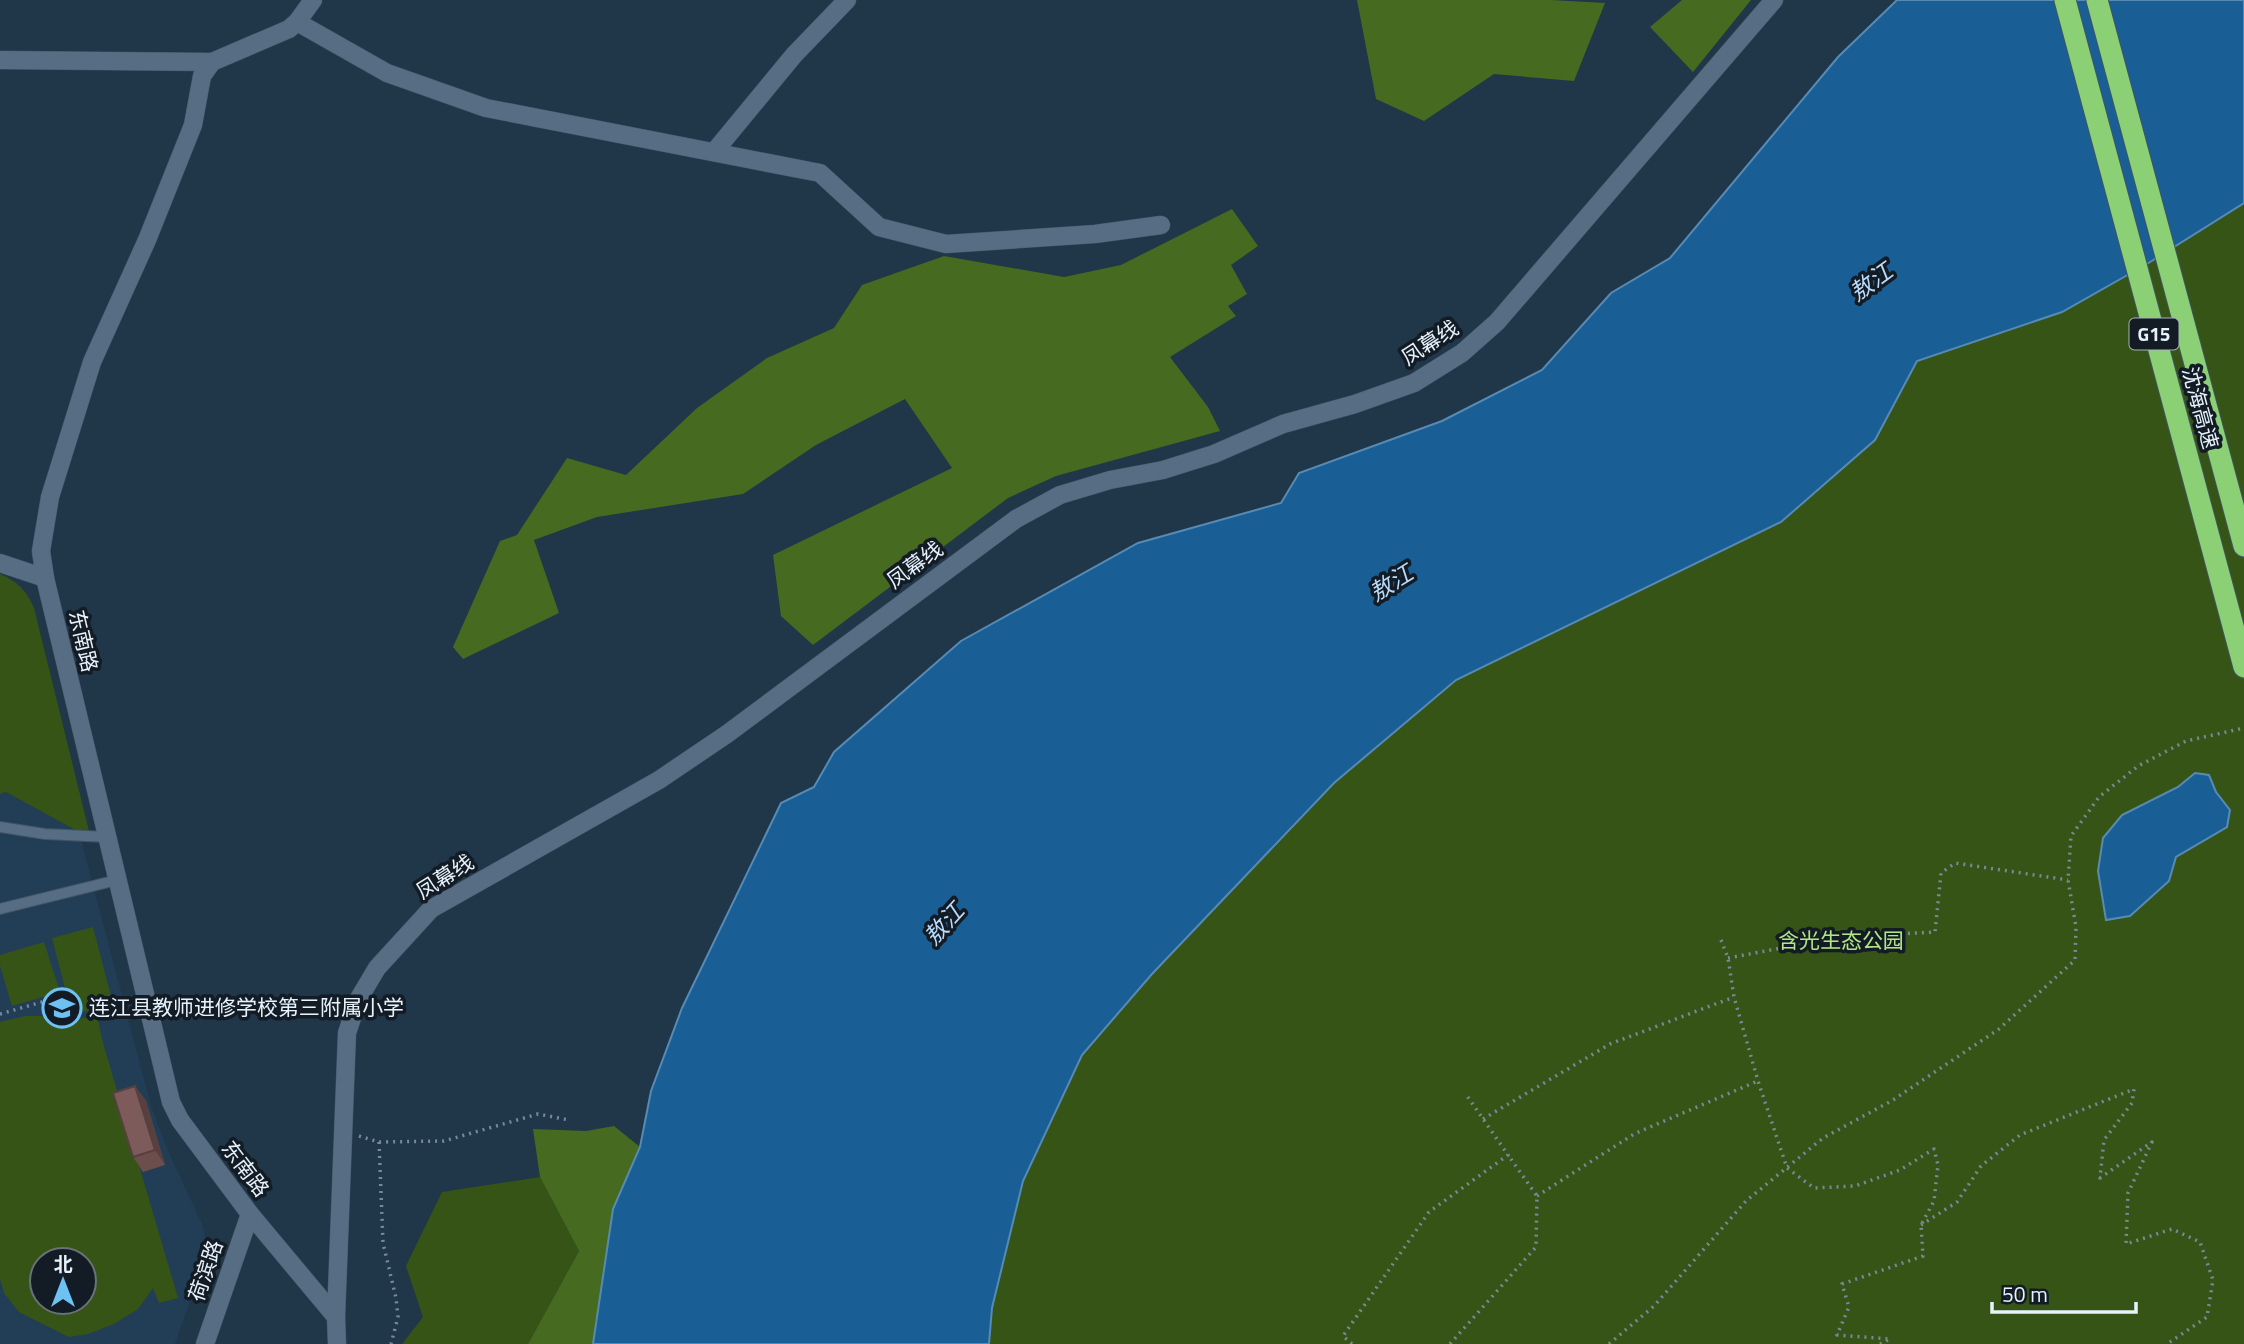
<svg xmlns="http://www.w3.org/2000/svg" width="2244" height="1344" font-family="'Titillium Web','Noto Sans SC',sans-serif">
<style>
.built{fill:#223e57;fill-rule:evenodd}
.green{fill:#365415;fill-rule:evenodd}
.forest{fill:#466a20}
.water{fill:#195f95;stroke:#578bb4;stroke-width:2}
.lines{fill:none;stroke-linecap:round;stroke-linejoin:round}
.service-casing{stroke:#415464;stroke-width:12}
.minor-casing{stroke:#415464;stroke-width:19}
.tertiary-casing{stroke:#415464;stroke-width:19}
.secondary-casing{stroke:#415464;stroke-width:19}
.motorway-casing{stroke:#415464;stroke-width:23}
.path{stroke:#788998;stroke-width:3.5;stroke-dasharray:2 5;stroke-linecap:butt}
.service{stroke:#566d83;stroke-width:10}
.minor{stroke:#566d83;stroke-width:18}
.tertiary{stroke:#566d83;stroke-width:18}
.secondary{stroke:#566d83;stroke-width:18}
.motorway{stroke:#8bd074;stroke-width:21}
.wall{fill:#6c4e4d}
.shaded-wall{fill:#58403f}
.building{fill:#7d5b5a;stroke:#58403f;stroke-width:2}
.labels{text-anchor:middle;stroke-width:7;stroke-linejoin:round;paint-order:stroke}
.shield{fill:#131c25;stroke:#a7b2bc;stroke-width:2}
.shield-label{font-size:19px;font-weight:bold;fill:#e7f2fc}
.street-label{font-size:21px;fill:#e7f2fc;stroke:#131c25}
.park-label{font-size:21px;fill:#b2e884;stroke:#131c25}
.poi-label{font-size:21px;fill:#e7f2fc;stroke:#131c25;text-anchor:start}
.water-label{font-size:23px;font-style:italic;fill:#badbfb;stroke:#131c25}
</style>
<rect width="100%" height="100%" fill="#203649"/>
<!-- built -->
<path class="built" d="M6 792 79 832 151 1106 168 1151 203 1226 205 1237 203 1262 175 1344H0V794ZM42 1260H84V1302H42Z"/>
<!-- green -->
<g class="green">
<path d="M2244 203V1344H989L992 1308 1023 1181 1082 1054 1152 974 1334 783 1456 680 1781 522 1875 440 1917 361 2062 312 2147 264Z"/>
<path d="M0 574C17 581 27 591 34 608L89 831 79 832 6 792 0 794Z"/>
<path d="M93 927 113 1004 72 1015 52 938Z"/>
<path d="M44 942 60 992 12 1006 0 966V955Z"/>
<path d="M25 1016H41L66 1021 97 1016 103 1043 178 1298 159 1303 153 1288 138 1309 114 1324 88 1334 69 1337 19 1312 4 1293 0 1279V1022ZM42 1260H84V1302H42Z"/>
<path d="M540 1177 579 1251 528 1344H402L423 1317 406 1266 442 1192Z"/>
</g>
<!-- forest -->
<g class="forest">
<path d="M1357 0H1551L1605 3 1574 81 1494 74 1424 121 1376 99Z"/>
<path d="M1682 0H1751L1693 72 1650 27Z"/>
<path d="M1232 209 1258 246 1231 265 1247 294 1228 306 1236 316 1170 357 1208 407 1220 431 1056 476 1008 498 813 645 781 616 773 555 952 468 905 399 816 445 743 494 597 517 534 540 559 613 463 659 453 647 500 541 517 535 567 458 626 475 697 408 767 358 834 328 862 285 944 256 1064 277 1121 265Z"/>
<path d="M614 1126 640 1147 613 1209 593 1344H528L579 1251 540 1177 533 1129 586 1131Z"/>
</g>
<!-- water -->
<g class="water">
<path d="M1897 0H2244V203L2147 264 2062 312 1917 361 1875 440 1781 522 1456 680 1334 783 1152 974 1082 1055 1023 1181 992 1308 989 1344H593L613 1209 640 1147 651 1091 682 1008 781 803 814 787 834 752 961 641 1138 543 1281 503 1299 473 1442 421 1542 370 1611 293 1670 258 1838 57Z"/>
<path d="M2195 773 2209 775 2216 792 2230 810 2227 827 2176 857 2169 881 2130 916 2106 920 2098 871 2103 838 2122 815 2178 787Z"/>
</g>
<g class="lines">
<!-- service casing -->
<g class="service-casing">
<g id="service">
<path d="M0 827 45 834 107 837"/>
<path d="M0 909 117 880"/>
</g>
</g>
<!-- minor casing -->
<g class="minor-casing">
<g id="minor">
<path d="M297 22 387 73 486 108 820 173 879 227 946 244 1095 234 1161 225"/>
<path d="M0 60 212 62"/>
<path d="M714 152 794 55 847 0"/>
<path d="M0 563 45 578"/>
</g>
</g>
<!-- tertiary casing -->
<g class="tertiary-casing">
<g id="tertiary">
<path d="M313 0 297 22 289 29 212 62 202 76 193 125 147 240 92 362 50 497 41 551 45 578 171 1102 180 1120 250 1214 336 1317"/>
<path d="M205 1344 250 1214"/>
</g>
</g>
<!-- secondary casing -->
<g class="secondary-casing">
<path id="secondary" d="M337 1344 336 1317 347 1033 358 1000 377 968 431 909 659 780 727 734 1016 519 1060 495 1110 480 1163 470 1214 454 1283 424 1355 404 1414 383 1462 353 1497 322 1774 0"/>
</g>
<!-- motorway casing -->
<g class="motorway-casing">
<g id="motorway">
<path d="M2065 0 2244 667"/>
<path d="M2097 0 2244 546"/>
</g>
</g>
<!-- path -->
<g class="path">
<path d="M1721 940 1728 958 1734 997 1758 1081 1787 1168 1814 1188 1855 1186 1900 1170 1934 1149 1938 1165 1934 1201 1921 1225 1923 1256 1842 1284 1849 1307 1837 1335 1890 1339 1880 1344"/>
<path d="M1728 958 1840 937 1935 932 1941 873 1955 863 2068 880"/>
<path d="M0 1014 56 998"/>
<path d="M1483 1119 1610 1044 1734 997"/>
<path d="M359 1136 379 1142 444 1141 538 1114 569 1120"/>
<path d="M379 1142 383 1243 396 1298 398 1317 391 1344"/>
<path d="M1537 1196 1634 1134 1758 1081"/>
<path d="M1921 1225 1957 1202 1981 1166 2020 1135 2134 1089 2132 1103 2104 1140 2100 1178 2152 1142 2128 1193 2126 1244 2172 1229 2200 1242 2213 1280 2207 1317 2167 1344"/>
<path d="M1352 1344 1343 1336 1429 1212 1508 1155 1465 1093"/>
<path d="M1450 1344 1536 1247 1537 1196 1508 1155"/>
<path d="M1609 1344 1654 1306 1746 1201 1823 1138 1893 1100 1999 1029 2075 960 2076 927 2068 880 2071 836 2099 797 2138 766 2186 741 2244 728"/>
</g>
<!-- service -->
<use href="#service" class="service"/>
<!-- minor -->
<use href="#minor" class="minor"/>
<!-- tertiary -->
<use href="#tertiary" class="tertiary"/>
<!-- secondary -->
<use href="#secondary" class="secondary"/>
<!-- motorway -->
<use href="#motorway" class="motorway"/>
</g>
<!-- wall -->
<path class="wall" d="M135 1086 146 1101 165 1165 143 1172 133 1157Z"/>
<!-- shaded-wall -->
<path class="shaded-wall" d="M135 1086 146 1101 165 1165 155 1150Z"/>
<!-- building -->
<path class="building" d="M135 1086 155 1150 133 1157 113 1093Z"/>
<!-- icons -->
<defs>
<g id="school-ring" transform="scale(2.0125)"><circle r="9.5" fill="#131c25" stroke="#6ec2f3" stroke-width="1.5"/><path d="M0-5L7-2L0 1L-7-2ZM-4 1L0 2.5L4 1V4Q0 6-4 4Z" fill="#6ec2f3"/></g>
</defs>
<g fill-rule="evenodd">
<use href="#school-ring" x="62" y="1008"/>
</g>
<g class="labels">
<!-- shield labels -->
<rect class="shield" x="2129.5" y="318.5" width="49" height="31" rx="5"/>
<g class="shield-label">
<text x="2154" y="341">G15</text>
</g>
<!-- street labels -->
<g class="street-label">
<text transform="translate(1430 343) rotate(-33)" y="7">凤幕线</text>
<text transform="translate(2200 408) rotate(75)" y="7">沈海高速</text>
<text transform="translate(915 565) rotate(-36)" y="7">凤幕线</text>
<text transform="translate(83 641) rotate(77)" y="7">东南路</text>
<text transform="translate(445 877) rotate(-32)" y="7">凤幕线</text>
<text transform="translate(245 1169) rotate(53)" y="7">东南路</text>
<text transform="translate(206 1271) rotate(-71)" y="7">荷滨路</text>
</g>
<!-- park labels -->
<g class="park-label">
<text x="1841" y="948">含光生态公园</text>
</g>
<!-- poi labels -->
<g class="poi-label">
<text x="89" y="1015">连江县教师进修学校第三附属小学</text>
</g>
<!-- water labels -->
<g class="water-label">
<text transform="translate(1871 282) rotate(-36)" y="8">敖江</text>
<text transform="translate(1391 583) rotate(-32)" y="8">敖江</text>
<text transform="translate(944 924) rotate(-48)" y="8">敖江</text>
</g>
</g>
<!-- north arrow -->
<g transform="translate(63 1281)"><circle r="33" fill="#131c25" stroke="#68727b" stroke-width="2"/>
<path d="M0-5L12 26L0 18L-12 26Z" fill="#6ec2f3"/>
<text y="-10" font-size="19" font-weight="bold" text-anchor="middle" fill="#e7f2fc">北</text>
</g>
<!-- scale -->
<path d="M1992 1302v10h144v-10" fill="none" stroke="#e7f2fc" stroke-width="3.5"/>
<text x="2002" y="1302" font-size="21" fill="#e7f2fc" stroke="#131c25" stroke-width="5" paint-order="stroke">50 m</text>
</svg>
